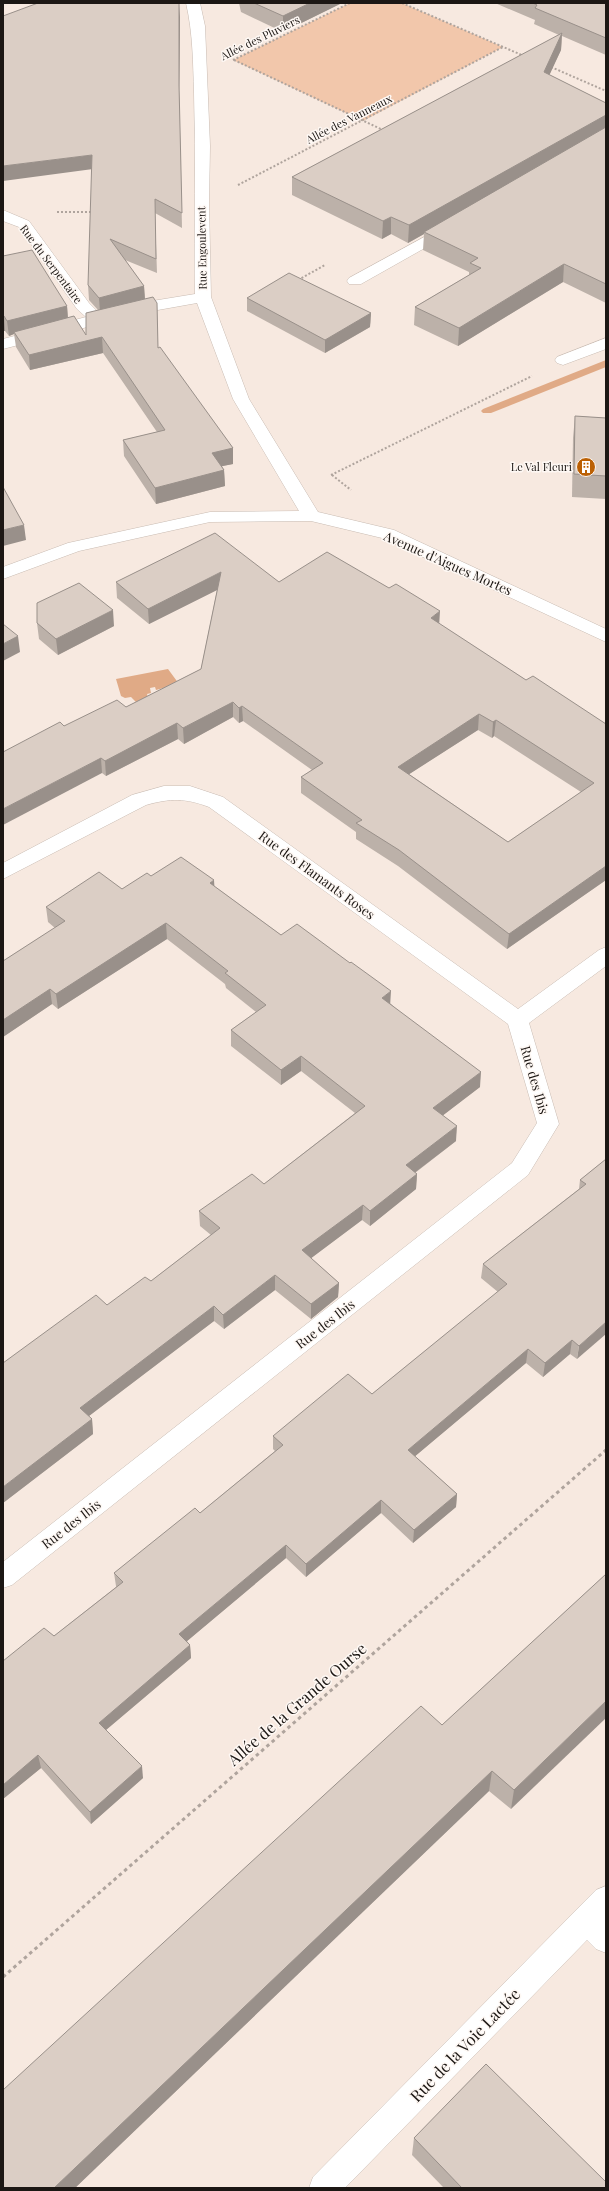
<svg xmlns="http://www.w3.org/2000/svg" width="609" height="2191" font-family="'Playfair Display',serif">
<style>
.green{fill:#f2c7ab}
.water{fill:#e0aa86}
.lines{fill:none;stroke-linecap:round;stroke-linejoin:round}
.stream{fill:#e0aa86;fill-rule:evenodd}
.service-casing{stroke:#c9bcb3;stroke-width:1}
.minor-casing{stroke:#c9bcb3;stroke-width:1}
.path-far1{stroke:#afa49d;stroke-width:2;stroke-dasharray:2 2;stroke-linecap:butt}
.path{stroke:#afa49d;stroke-width:3;stroke-dasharray:3.5 3.5;stroke-linecap:butt}
.service{fill:#fff;fill-rule:evenodd}
.minor{fill:#fff;fill-rule:evenodd}
.wall{fill:#bcb1a9;fill-rule:evenodd}
.shaded-wall{fill:#99908a}
.building{fill:#dbcec5;stroke:#99908a;fill-rule:evenodd}
.labels{text-anchor:middle;stroke-width:3;stroke-linejoin:round;paint-order:stroke}
.far-street-label{font-size:11px;fill:#1c1714;stroke:#fef8f4}
.far-poi-label{font-size:11px;fill:#1c1714;stroke:#fef8f4;text-anchor:end}
.street-label{font-size:13px;fill:#1c1714;stroke:#fef8f4}
.near-street-label{font-size:16px;fill:#1c1714;stroke:#fef8f4}
</style>
<rect width="100%" height="100%" fill="#f7e9e0"/>
<!-- green -->
<path class="green" d="M350 3H402L503 47 363 121 233 60Z"/>
<!-- water -->
<path class="water" d="M168 669 179 684 156 690 155 687 150 688 151 693 147 694 149 701 138 704 131 697 125 698 121 696 116 679Z"/>
<g class="lines">
<!-- stream -->
<path class="stream" d="M606 360V367L491 413H483L481 411 483 409Z"/>
<!-- service casing -->
<g class="service-casing">
<path id="service" d="M450 223 455 225 458 228 455 231 361 284H349L347 281 349 278Z"/>
</g>
<!-- minor casing -->
<g class="minor-casing">
<g id="minor">
<path d="M186 3H200L205 26 210 146 209 203 211 297 249 399 318 512 394 530 606 629V642L382 538 311 521 210 522 79 551 3 579V567L68 543 210 512 299 511 233 399 197 303 141 313 3 349V339L86 317 77 309 19 227 3 221V210L29 221 89 303 100 314 140 303 195 294C194 227 196 160 194 93 193 63 193 33 186 3Z"/>
<path d="M606 338V349L563 365 557 363 555 360 557 357Z"/>
<path d="M164 786H190L223 797 518 1009 599 950 606 947V966L529 1023 559 1124 528 1175 12 1585 3 1588V1562L512 1163 537 1123 508 1024 209 807C185 798 171 798 146 805L3 879V863L132 795Z"/>
<path d="M606 1886V1953L596 1949 587 1940 345 2188H309L313 2177 596 1890Z"/>
</g>
</g>
<!-- path-far1 -->
<g class="path-far1">
<path d="M402 3 524 56"/>
<path d="M233 60 350 3"/>
<path d="M234 60 383 130"/>
<path d="M551 67 606 91"/>
<path d="M238 185 503 47"/>
<path d="M57 212H92"/>
<path d="M298 280 325 265"/>
<path d="M331 475 532 376"/>
<path d="M332 475 351 490"/>
</g>
<!-- path -->
<path class="path" d="M3 1977 606 1450"/>
<!-- service -->
<use href="#service" class="service"/>
<!-- minor -->
<use href="#minor" class="minor"/>
</g>
<!-- wall -->
<g class="wall">
<path d="M239 3H342L283 32 241 12Z"/>
<path d="M495 3H606V55L562 36 561 50 549 75 606 103V303L563 282 458 346 414 325 415 307 469 275V272L423 250 424 234 408 243 391 234 382 239 292 195V177L559 35 534 24 535 20Z"/>
<path d="M180 17 179 99 182 228 155 213 157 273 125 260 144 286 145 299 157 303 158 348 233 448V464L222 466 224 470 225 486 156 504 124 456 123 440 157 432 103 353 30 370 16 347 14 334 9 336 5 331H3V256L67 306 68 318 86 335 98 310 89 300 88 285Z"/>
<path d="M247 298 371 313 370 327 325 353 247 311Z"/>
<path d="M575 416 606 418V499L572 497 573 438Z"/>
<path d="M116 582H279L439 624 526 680 606 724V880L507 949 398 866 356 839V832L301 793V777L312 770 243 721 239 723 233 717 184 744 178 739 106 776 102 773 64 726 126 707 201 669 217 590 149 624 117 598ZM478 730 492 738 494 736 581 792 508 842 409 774Z"/>
<path d="M37 623 114 626 58 655 39 639Z"/>
<path d="M151 876 214 886 281 935 391 1004 480 1087 443 1115 456 1141 415 1173 417 1174 416 1189 370 1226 362 1220 311 1258 339 1283 338 1297 311 1319 275 1290 224 1329 214 1321 89 1416 92 1419 93 1434 3 1503 107 1305 151 1281 211 1235 200 1226 199 1211 264 1184 355 1113 301 1071 281 1085 231 1046V1030L256 1012 226 988 225 984 167 939 58 1009 52 1004 3 1037V961L55 928 48 922 46 907 122 889Z"/>
<path d="M606 1159 577 1359 570 1354 543 1377 526 1363 415 1456 457 1494 456 1507 413 1543 381 1513 306 1577 286 1558 187 1641 190 1645 191 1658 106 1730 143 1778 91 1824 41 1768 3 1799V1661L54 1636 116 1587V1586L114 1573 200 1513 275 1451 273 1449V1436L372 1394 498 1292 481 1278 483 1264 579 1189 580 1180Z"/>
<path d="M606 1574 511 1809 489 1791 75 2188H3L442 1725Z"/>
<path d="M414 2138 606 2188H444L412 2155Z"/>
</g>
<!-- shaded-wall -->
<g class="shaded-wall">
<path d="M179 3 180 17 179 99 182 228 179 85Z"/>
<path d="M310 3H342L283 32V16Z"/>
<path d="M562 33 561 50 543 89 544 72Z"/>
<path d="M606 115V132L424 232V234L408 243 409 225Z"/>
<path d="M92 155 93 169 3 181V166Z"/>
<path d="M391 217V234L382 239 383 221Z"/>
<path d="M564 264 563 282 458 346 459 328Z"/>
<path d="M144 286 145 301 100 312 99 298Z"/>
<path d="M67 306 68 320 14 332V334L9 336 7 321Z"/>
<path d="M371 313 370 327 325 353V340Z"/>
<path d="M3 316H4L5 331H3Z"/>
<path d="M102 337 103 353 30 370 29 355Z"/>
<path d="M233 448V464L213 468 212 453Z"/>
<path d="M224 470 225 486 156 504 155 488Z"/>
<path d="M24 525 26 540 3 546V530Z"/>
<path d="M221 572V588L149 624 148 609Z"/>
<path d="M113 610 114 626 58 655 56 639Z"/>
<path d="M440 611 439 627 431 618Z"/>
<path d="M18 636 20 652 3 661V644Z"/>
<path d="M233 702V717L184 744 183 728Z"/>
<path d="M242 706 243 721 239 723V708Z"/>
<path d="M479 714 478 730 397 782 398 767Z"/>
<path d="M496 720 494 736 492 738 493 722Z"/>
<path d="M177 723 178 739 106 776 105 761Z"/>
<path d="M101 758 102 773 3 825V809Z"/>
<path d="M606 866V880L507 949 509 934Z"/>
<path d="M214 880 215 895 210 883Z"/>
<path d="M166 923 167 939 58 1009 56 994Z"/>
<path d="M50 989 52 1004 3 1037V1020Z"/>
<path d="M391 991 390 1007 382 998Z"/>
<path d="M301 1056V1071L281 1085V1070Z"/>
<path d="M481 1072 480 1087 433 1123V1108Z"/>
<path d="M457 1126 456 1141 405 1180 406 1165Z"/>
<path d="M417 1174 416 1189 370 1226V1211Z"/>
<path d="M363 1205 362 1220 302 1265V1250Z"/>
<path d="M275 1275V1290L224 1329 223 1315Z"/>
<path d="M339 1283 338 1297 311 1319V1304Z"/>
<path d="M214 1306V1321L81 1422 80 1408Z"/>
<path d="M606 1322V1334L577 1359 579 1346Z"/>
<path d="M572 1340 570 1354 543 1377 545 1363Z"/>
<path d="M528 1349 526 1363 407 1463 408 1450Z"/>
<path d="M92 1419 93 1434 3 1503V1487Z"/>
<path d="M457 1494 456 1507 413 1543 414 1530Z"/>
<path d="M381 1500V1513L306 1577V1564Z"/>
<path d="M286 1545V1558L180 1647 179 1634Z"/>
<path d="M190 1645 191 1658 100 1735 99 1723Z"/>
<path d="M606 1701V1718L511 1809 514 1790Z"/>
<path d="M38 1755 41 1768 3 1799V1785Z"/>
<path d="M142 1766 143 1778 91 1824 90 1812Z"/>
<path d="M492 1771 489 1791 75 2188H54Z"/>
</g>
<!-- building -->
<g class="building">
<path d="M38 3H179V85L182 213 155 199 156 259 110 239 144 286 99 298 88 285 92 155 3 166V16Z"/>
<path d="M254 3H310L283 16Z"/>
<path d="M533 3H606V38L535 8 537 5Z"/>
<path d="M562 33 544 72 606 103V115L409 225 391 217 383 221 292 177Z"/>
<path d="M606 127V284L564 264 459 328 415 307 481 268 470 263 478 258 424 232Z"/>
<path d="M32 250 67 306 7 321 4 316H3V256Z"/>
<path d="M289 273 371 313 325 340 247 298Z"/>
<path d="M153 297 157 303 158 348 160 347 233 448 212 453 224 470 155 488 123 440 165 430 102 337 29 355 14 332 74 316 86 335V313Z"/>
<path d="M575 416 606 418V476L574 474Z"/>
<path d="M3 487 24 525 3 530Z"/>
<path d="M215 533 279 582 327 552 389 588 396 584 440 611 431 618 526 680 533 676 606 724V866L509 934 399 850 356 823 362 820 301 777 323 763 242 706 239 708 233 702 183 728 177 723 105 761 101 758 3 809V752L60 722 64 726 117 700 126 707 201 669 221 572 148 609 116 582ZM479 714 493 722 496 720 594 783 508 842 398 767Z"/>
<path d="M79 583 113 610 56 639 37 623V603Z"/>
<path d="M3 624 18 636 3 644Z"/>
<path d="M181 857 214 880 210 883 281 935 297 924 350 963 351 962 391 991 382 998 481 1072 433 1108 457 1126 406 1165 417 1174 370 1211 363 1205 302 1250 339 1283 311 1304 275 1275 223 1315 214 1306 80 1408 92 1419 3 1487V1363L96 1295 107 1305 145 1277 151 1281 220 1228 199 1211 252 1174 264 1184 365 1106 301 1056 281 1070 231 1030 266 1005 225 973 228 971 166 923 56 994 50 989 3 1020V961L65 921 46 907 99 872 122 889 147 873 151 876Z"/>
<path d="M606 1159V1322L579 1346 572 1340 545 1363 528 1349 408 1450 457 1494 414 1530 381 1500 306 1564 286 1545 179 1634 190 1645 99 1723 142 1766 90 1812 38 1755 3 1785V1661L44 1628 54 1636 123 1582 114 1573 195 1508 200 1513 283 1445 273 1436 348 1374 372 1394 507 1284 483 1264 586 1184 580 1180Z"/>
<path d="M606 1574V1701L514 1790 492 1771 54 2188H3V2090L421 1706 442 1725Z"/>
<path d="M486 2064 606 2182V2188H462L414 2138Z"/>
</g>
<!-- icons -->
<defs>
<g id="building-disc" transform="scale(1)"><circle r="9.5" fill="#bb6004" stroke="#fef8f4"/><path d="M-4-6H4V6H1V3H-1V6H-4ZM-2.5-4.3h1.7v1.8h-1.7ZM.8-4.3h1.7v1.8H.8ZM-2.5-1h1.7V.8h-1.7ZM.8-1h1.7V.8H.8Z" fill="#fff"/></g>
</defs>
<g fill-rule="evenodd">
<use href="#building-disc" x="586" y="467"/>
</g>
<g class="labels">
<!-- far-street labels -->
<g class="far-street-label">
<text transform="translate(260 38) rotate(-26)" y="4">Allée des Pluviers</text>
<text transform="translate(349 119) rotate(-27)" y="4">Allée des Vanneaux</text>
<text transform="translate(202 248) rotate(-91)" y="4">Rue Engoulevent</text>
<text transform="translate(51 264) rotate(53)" y="4">Rue du Serpentaire</text>
</g>
<!-- far-poi labels -->
<g class="far-poi-label">
<text x="572" y="471">Le Val Fleuri</text>
</g>
<!-- street labels -->
<g class="street-label">
<text transform="translate(448 563) rotate(24)" y="5">Avenue d'Aigues Mortes</text>
<text transform="translate(317 875) rotate(36)" y="5">Rue des Flamants Roses</text>
<text transform="translate(535 1080) rotate(74)" y="5">Rue des Ibis</text>
<text transform="translate(325 1324) rotate(-38)" y="5">Rue des Ibis</text>
<text transform="translate(71 1524) rotate(-38)" y="5">Rue des Ibis</text>
</g>
<!-- near-street labels -->
<g class="near-street-label">
<text transform="translate(297 1704) rotate(-41)" y="6">Allée de la Grande Ourse</text>
<text transform="translate(465 2045) rotate(-46)" y="6">Rue de la Voie Lactée</text>
</g>
</g>
<!-- border -->
<rect width="609" height="2191" fill="none" stroke="#1c1714" stroke-width="8"/>
</svg>
